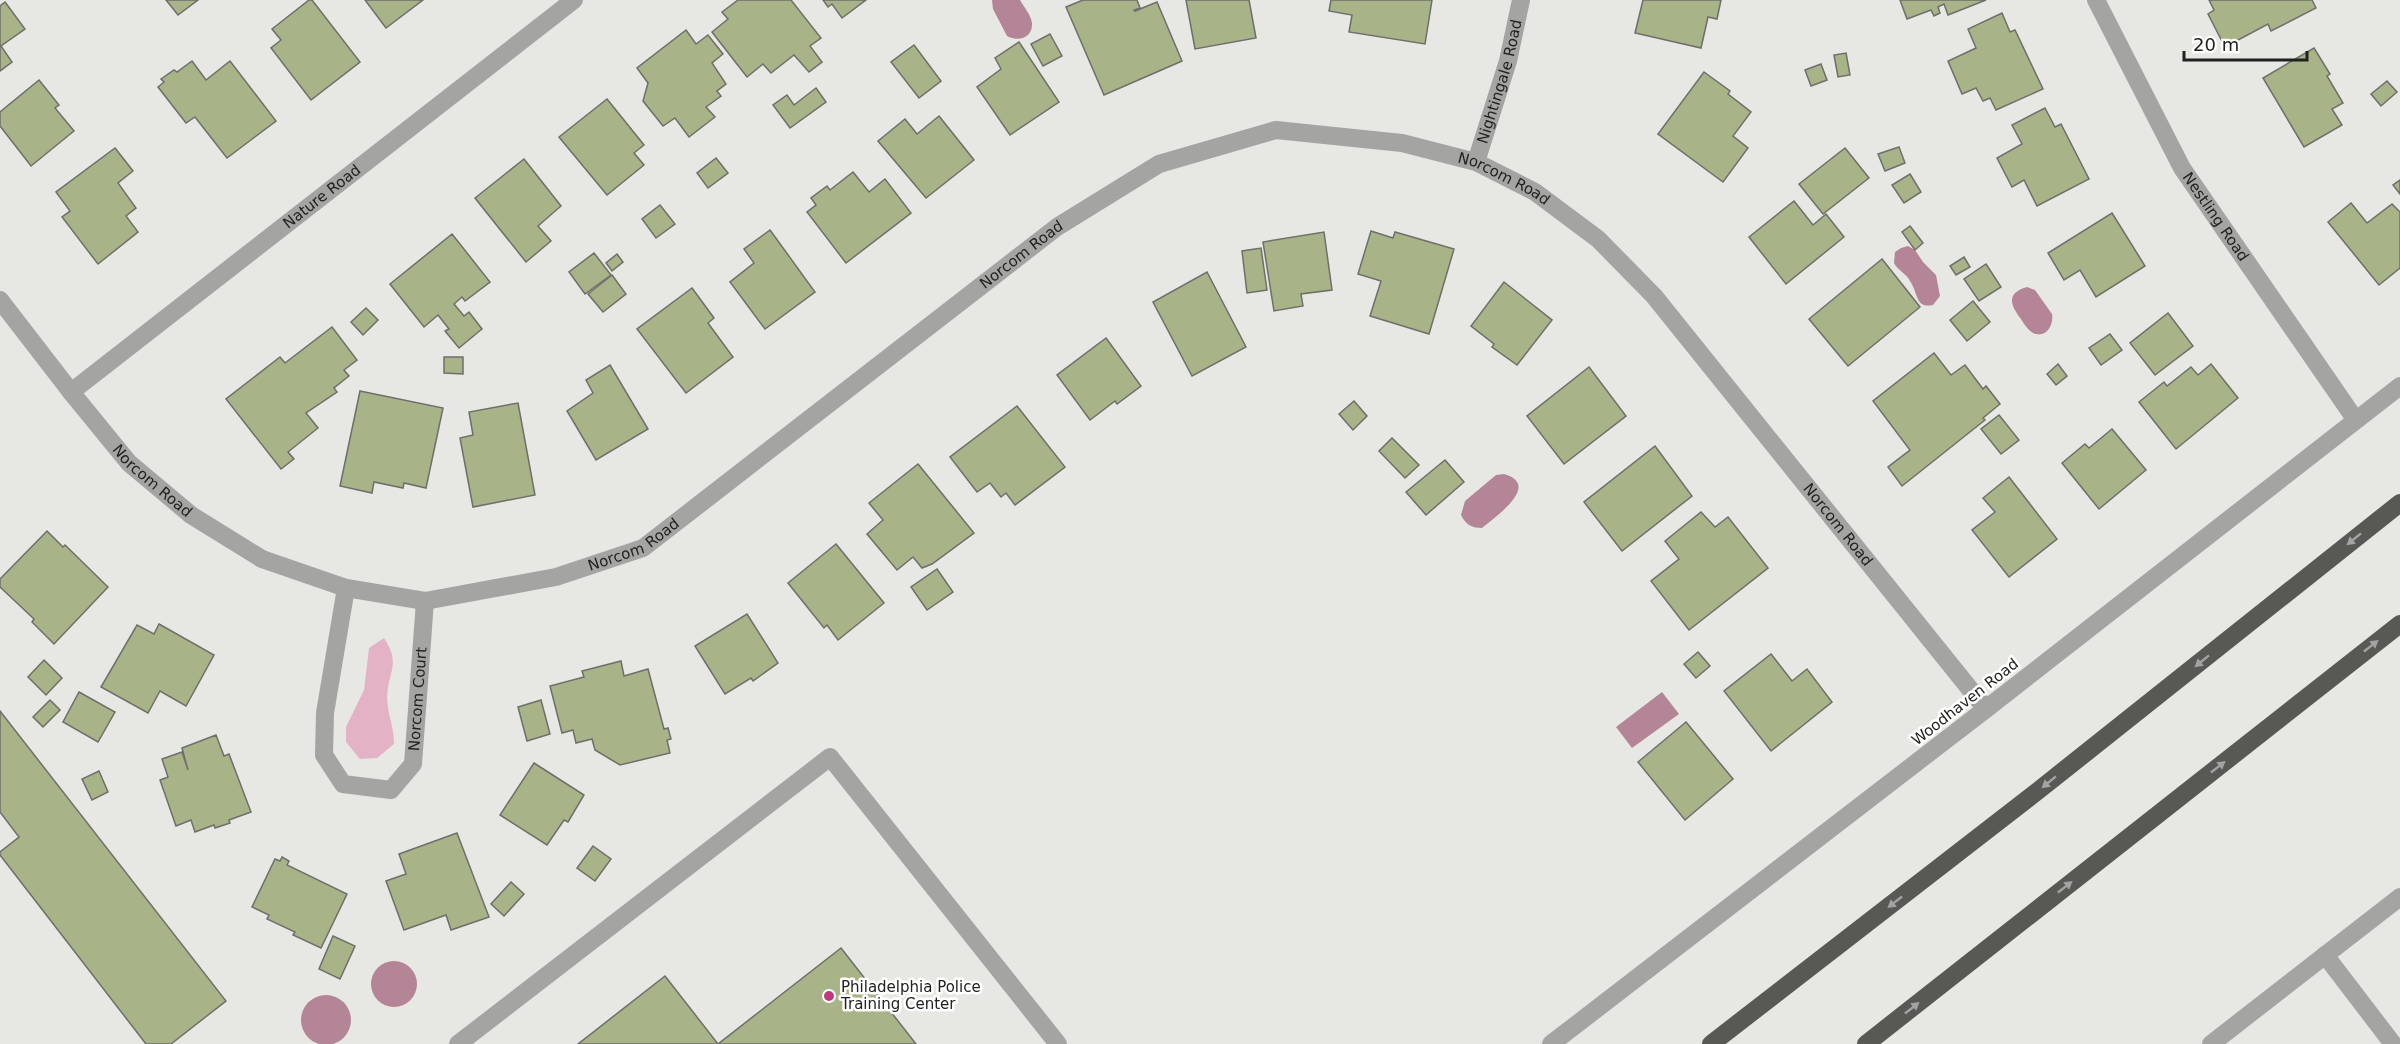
<svg xmlns="http://www.w3.org/2000/svg" width="2400" height="1044" font-family="'DejaVu Sans',sans-serif">
<style>
.green{fill:#e3b3c5}
.water{fill:#b48597}
.building{fill:#a8b387;stroke:#6e6f6b;stroke-width:1.5}
.lines{fill:none;stroke-linecap:round;stroke-linejoin:round}
.lane{stroke:#a4a4a2;stroke-width:18}
.street{stroke:#a4a4a2;stroke-width:18}
.highway{stroke:#585955;stroke-width:18}
.oneway{fill:#a3a4a2}
.poi-dot{fill:#bf3a7c;stroke:#fff;stroke-width:2}
.labels{text-anchor:middle;stroke-width:5;stroke-linejoin:round;paint-order:stroke}
.street-label{font-size:15px;fill:#21211f;stroke:#fff}
.poi-label{font-size:15px;fill:#21211f;stroke:#fff;text-anchor:start}
</style>
<rect width="100%" height="100%" fill="#e7e8e3"/>
<!-- green -->
<path class="green" d="M384 638C404 667 383 676 388 707 390 722 394 728 394 744L377 758 360 759 346 742V727L364 690 369 648Z"/>
<!-- water -->
<g class="water">
<path d="M992 0H1020C1024 7 1031 15 1032 23 1033 38 1018 42 1007 36L993 9Z"/>
<path d="M1908 246 1915 250 1923 262 1936 275 1940 296 1933 305C1915 309 1918 292 1910 281 1906 273 1898 271 1894 263L1895 252 1901 248Z"/>
<path d="M2027 287 2035 290 2052 314C2054 325 2046 339 2033 333 2028 330 2024 324 2021 319 2010 305 2006 293 2027 287Z"/>
<path d="M1504 474C1542 485 1495 517 1482 528 1472 528 1466 525 1461 515L1465 501 1496 475Z"/>
<path d="M1662 692 1679 714 1632 748 1616 727Z"/>
<circle cx="394" cy="984" r="23"/>
<circle cx="326" cy="1020" r="25"/>
</g>
<!-- building -->
<g class="building">
<path d="M166 0H198L178 15Z"/>
<path d="M309 0H312L360 62 311 100 271 48 281 40 272 29Z"/>
<path d="M365 0H423L386 28Z"/>
<path d="M738 0H791L821 38 810 46 822 62 809 72 794 55 771 73 763 64 747 77 712 32 728 19 722 12Z"/>
<path d="M823 0H866L842 18 832 4 828 7Z"/>
<path d="M1083 0H1137L1140 8 1134 10 1135 11 1157 2 1182 61 1104 95 1066 7Z"/>
<path d="M1186 0H1249L1256 38 1195 49Z"/>
<path d="M1331 0H1432L1425 44 1349 32 1352 15 1329 11Z"/>
<path d="M1643 0H1721L1717 19 1708 17 1701 48 1635 33Z"/>
<path d="M1900 0H1986L1948 15 1944 4 1938 7 1940 13 1934 16 1931 10 1907 19Z"/>
<path d="M2209 0H2312L2316 8 2271 31 2268 24 2225 47 2208 14 2214 10Z"/>
<path d="M5 2 25 29 1 46 12 62 0 71V6Z"/>
<path d="M2002 13 2010 32 2015 30 2043 89 1996 110 1990 98 1983 101 1976 88 1962 94 1948 61 1976 48 1968 29Z"/>
<path d="M686 30 696 44 708 35 723 54 712 63 726 84 717 91 721 96 706 107 715 117 689 137 675 118 663 126 643 101 648 83 637 68Z"/>
<path d="M1050 34 1062 56 1043 66 1031 44Z"/>
<path d="M1019 42 1059 102 1010 135 977 87 1001 69 995 58Z"/>
<path d="M914 45 941 81 919 98 891 62Z"/>
<path d="M2314 48 2330 74 2327 76 2343 103 2332 109 2342 125 2304 147 2263 78Z"/>
<path d="M1846 53 1850 75 1838 77 1834 55Z"/>
<path d="M192 61 206 80 230 61 276 121 227 158 195 117 186 123 158 87 164 82 161 79 174 70 177 72Z"/>
<path d="M1821 64 1827 80 1811 86 1805 70Z"/>
<path d="M1704 72 1730 91 1728 94 1751 112 1733 136 1748 148 1723 182 1658 134Z"/>
<path d="M39 80 59 105 55 108 74 131 31 166 0 126V112Z"/>
<path d="M2387 81 2397 92 2381 106 2371 94Z"/>
<path d="M816 88 826 102 790 128 773 105 787 95 794 105Z"/>
<path d="M607 99 644 145 634 153 644 165 607 195 559 137Z"/>
<path d="M2045 108 2055 127 2061 124 2089 179 2037 206 2024 180 2012 187 1997 158 2022 144 2012 125Z"/>
<path d="M939 116 974 160 926 198 878 141 905 119 917 134Z"/>
<path d="M1899 147 1905 163 1885 171 1878 154Z"/>
<path d="M115 148 133 171 118 183 136 208 126 216 138 232 98 264 62 217 70 211 56 192Z"/>
<path d="M1845 148 1869 178 1823 214 1799 184Z"/>
<path d="M716 158 728 173 708 188 697 173Z"/>
<path d="M524 159 561 206 538 226 551 241 526 262 475 198Z"/>
<path d="M853 172 869 192 885 179 911 213 846 263 807 212 816 205 811 198 827 186 830 190Z"/>
<path d="M1910 174 1921 192 1904 203 1892 185Z"/>
<path d="M2400 180V194L2393 185Z"/>
<path d="M1794 201 1813 225 1826 214 1844 237 1786 284 1749 237Z"/>
<path d="M2351 203 2367 223 2392 204 2400 212V268L2379 285 2328 222Z"/>
<path d="M660 205 675 224 656 238 642 219Z"/>
<path d="M2112 213 2145 266 2096 297 2080 270 2064 280 2048 253Z"/>
<path d="M1910 226 1923 243 1915 250 1902 232Z"/>
<path d="M770 230 815 292 765 329 730 282 754 263 744 249Z"/>
<path d="M1371 231 1393 238 1395 232 1454 249 1429 334 1370 316 1381 281 1358 274Z"/>
<path d="M1324 232 1332 290 1301 294 1303 306 1274 311 1263 242Z"/>
<path d="M452 234 490 282 465 301 462 297 454 304 464 316 469 312 482 329 459 348 445 331 449 329 438 315 424 327 390 284Z"/>
<path d="M1261 248 1267 290 1247 293 1242 251Z"/>
<path d="M594 253 611 275 585 294 569 272Z"/>
<path d="M617 254 623 262 612 271 606 263Z"/>
<path d="M1964 257 1970 267 1956 275 1950 266Z"/>
<path d="M1882 259 1920 307 1848 366 1809 319Z"/>
<path d="M1986 264 2001 287 1979 301 1964 279Z"/>
<path d="M1207 272 1246 347 1192 376 1153 302Z"/>
<path d="M612 275 626 294 603 312 588 294Z"/>
<path d="M1504 282 1552 320 1517 365 1492 347 1494 344 1471 326Z"/>
<path d="M692 288 714 318 708 323 733 357 686 393 637 329Z"/>
<path d="M1973 301 1990 322 1967 341 1950 320Z"/>
<path d="M366 308 378 320 363 335 351 322Z"/>
<path d="M2168 313 2193 346 2155 375 2130 343Z"/>
<path d="M332 327 357 360 344 370 349 376 334 388 337 392 306 413 318 428 288 452 294 459 281 469 226 399 280 357 285 363Z"/>
<path d="M2110 334 2122 350 2101 365 2089 348Z"/>
<path d="M1106 338 1141 386 1117 404 1115 401 1090 420 1057 375Z"/>
<path d="M1934 353 1951 375 1965 365 1983 389 1986 386 2000 404 1983 418 1985 420 1902 486 1888 467 1910 450 1873 401Z"/>
<path d="M444 357H463V374L444 373Z"/>
<path d="M2058 364 2067 376 2056 385 2047 374Z"/>
<path d="M2211 364 2238 398 2176 449 2139 402 2164 382 2167 386 2191 367 2198 375Z"/>
<path d="M610 365 648 429 596 460 567 411 593 393 586 380Z"/>
<path d="M1589 367 1626 416 1564 464 1527 416Z"/>
<path d="M360 391 443 408 426 488 404 483 403 488 374 482 372 493 340 486Z"/>
<path d="M1354 401 1367 416 1353 430 1339 414Z"/>
<path d="M518 403 535 495 473 507 460 438 473 435 469 412Z"/>
<path d="M1017 406 1065 467 1015 505 1006 493 1001 497 990 483 977 492 950 457Z"/>
<path d="M1999 415 2019 440 2001 454 1981 429Z"/>
<path d="M2112 429 2146 470 2099 509 2062 463 2085 444 2089 448Z"/>
<path d="M1392 438 1419 465 1405 478 1379 451Z"/>
<path d="M1655 446 1692 496 1622 551 1584 502Z"/>
<path d="M1445 460 1464 482 1426 515 1406 492Z"/>
<path d="M918 464 974 533 932 564 922 568 913 557 897 570 867 534 883 520 869 503Z"/>
<path d="M2009 477 2057 539 2009 577 1972 530 1995 512 1983 498Z"/>
<path d="M1701 512 1715 527 1728 517 1768 568 1689 630 1651 581 1679 559 1665 541Z"/>
<path d="M47 531 63 547 65 545 108 587 54 644 32 622 34 619 0 587V579Z"/>
<path d="M836 544 884 603 838 640 827 625 824 628 788 583Z"/>
<path d="M937 569 953 592 927 610 911 587Z"/>
<path d="M747 614 778 663 753 681 751 678 725 694 695 646Z"/>
<path d="M159 624 214 655 186 706 160 691 148 713 101 687 137 625 154 634Z"/>
<path d="M1698 652 1710 666 1696 678 1684 664Z"/>
<path d="M1771 654 1792 681 1807 669 1832 702 1771 751 1724 691Z"/>
<path d="M44 660 62 678 46 695 28 677Z"/>
<path d="M621 661 624 676 648 669 664 729 668 728 671 739 667 740 670 753 620 765 595 750 592 739 576 743 573 730 562 733 550 686 584 677 582 671Z"/>
<path d="M79 692 115 712 98 742 63 722Z"/>
<path d="M50 700 60 710 43 727 33 717Z"/>
<path d="M541 700 550 734 527 741 518 707Z"/>
<path d="M0 711 226 1001 171 1044H146L0 855V852L19 837 0 812Z"/>
<path d="M1686 722 1733 779 1685 820 1638 762Z"/>
<path d="M216 735 224 756 229 754 251 812 229 820 230 823 215 828 214 825 195 832 191 820 176 826 160 780 168 777 162 759 182 752 188 770 182 748Z"/>
<path d="M534 763 584 795 568 822 564 820 547 845 500 815Z"/>
<path d="M99 771 108 792 92 800 82 779Z"/>
<path d="M457 833 489 917 451 930 446 915 404 930 386 881 406 874 399 854Z"/>
<path d="M593 846 611 859 595 881 577 868Z"/>
<path d="M282 857 289 861 287 865 347 894 321 948 293 935 295 932 267 919 269 915 252 907 275 859 280 861Z"/>
<path d="M511 882 524 894 504 916 491 904Z"/>
<path d="M333 936 355 946 340 979 319 969Z"/>
<path d="M841 948 916 1044H718Z"/>
<path d="M665 976 718 1044H578Z"/>
</g>
<g class="lines">
<!-- lane -->
<g class="lane">
<path d="M2325 955 2393 1044"/>
<path d="M458 1044 830 757 1058 1044"/>
<path d="M2211 1044 2400 897"/>
</g>
<!-- street -->
<g class="street">
<path id="s1" d="M2096 0 2182 168 2355 419"/>
<path id="s2" d="M1476 162 1508 61 1521 0"/>
<path id="s3" d="M0 300 71 392 129 463 191 515 262 559 346 588 425 601 556 577 643 548 1057 227 1159 164 1276 130 1402 143 1476 162 1535 192 1598 239 1654 296 1986 709"/>
<path id="s4" d="M71 392 574 0"/>
<path id="s5" d="M346 588 325 713 324 755 343 784 391 790 413 764 425 601"/>
<path d="M1551 1044 1986 709 2400 386"/>
</g>
<!-- highway -->
<g class="highway">
<path d="M1711 1044 2039 790 2400 503"/>
<path d="M1866 1044 2400 624"/>
</g>
</g>
<!-- one-way arrows -->
<defs><path id="oneway-solid" d="M-6-.8H1V-3.2L6.5 0L1 3.2V.8H-6Z" transform="scale(1.5)"/></defs>
<g class="oneway">
<use href="#oneway-solid" transform="translate(2354 539) rotate(141)"/>
<use href="#oneway-solid" transform="translate(2371 646) rotate(-38)"/>
<use href="#oneway-solid" transform="translate(2202 661) rotate(141)"/>
<use href="#oneway-solid" transform="translate(2218 767) rotate(-38)"/>
<use href="#oneway-solid" transform="translate(2049 782) rotate(141)"/>
<use href="#oneway-solid" transform="translate(2065 887) rotate(-38)"/>
<use href="#oneway-solid" transform="translate(1895 902) rotate(142)"/>
<use href="#oneway-solid" transform="translate(1912 1008) rotate(-38)"/>
</g>
<!-- markers -->
<circle class="poi-dot" cx="829" cy="996" r="6"/>
<g class="labels">
<!-- street labels -->
<g class="street-label">
<text dy="5" stroke="none"><textPath href="#s2" startOffset="84">Nightingale Road</textPath></text>
<text dy="5" stroke="none"><textPath href="#s3" startOffset="1767">Norcom Road</textPath></text>
<text dy="5" stroke="none"><textPath href="#s4" startOffset="318">Nature Road</textPath></text>
<text dy="5" stroke="none"><textPath href="#s1" startOffset="248">Nestling Road</textPath></text>
<text dy="5" stroke="none"><textPath href="#s3" startOffset="1245">Norcom Road</textPath></text>
<text dy="5" stroke="none"><textPath href="#s3" startOffset="237">Norcom Road</textPath></text>
<text dy="5" stroke="none"><textPath href="#s3" startOffset="2253">Norcom Road</textPath></text>
<text dy="5" stroke="none"><textPath href="#s3" startOffset="759">Norcom Road</textPath></text>
<text dy="5" stroke="none"><textPath href="#s5" startOffset="351">Norcom Court</textPath></text>
<text transform="translate(1965 702) rotate(-38)" y="5">Woodhaven Road</text>
</g>
<!-- poi labels -->
<g class="poi-label">
<text x="841" y="992">Philadelphia Police<tspan x="841" dy="17">Training Center</tspan></text>
</g>
</g>
<!-- scale -->
<path d="M2184 51v9h123v-9" fill="none" stroke="#21211f" stroke-width="3"/>
<text x="2193" y="51" font-size="18" fill="#21211f" stroke="#ffffff" stroke-width="4.5" paint-order="stroke">20 m</text>
</svg>
